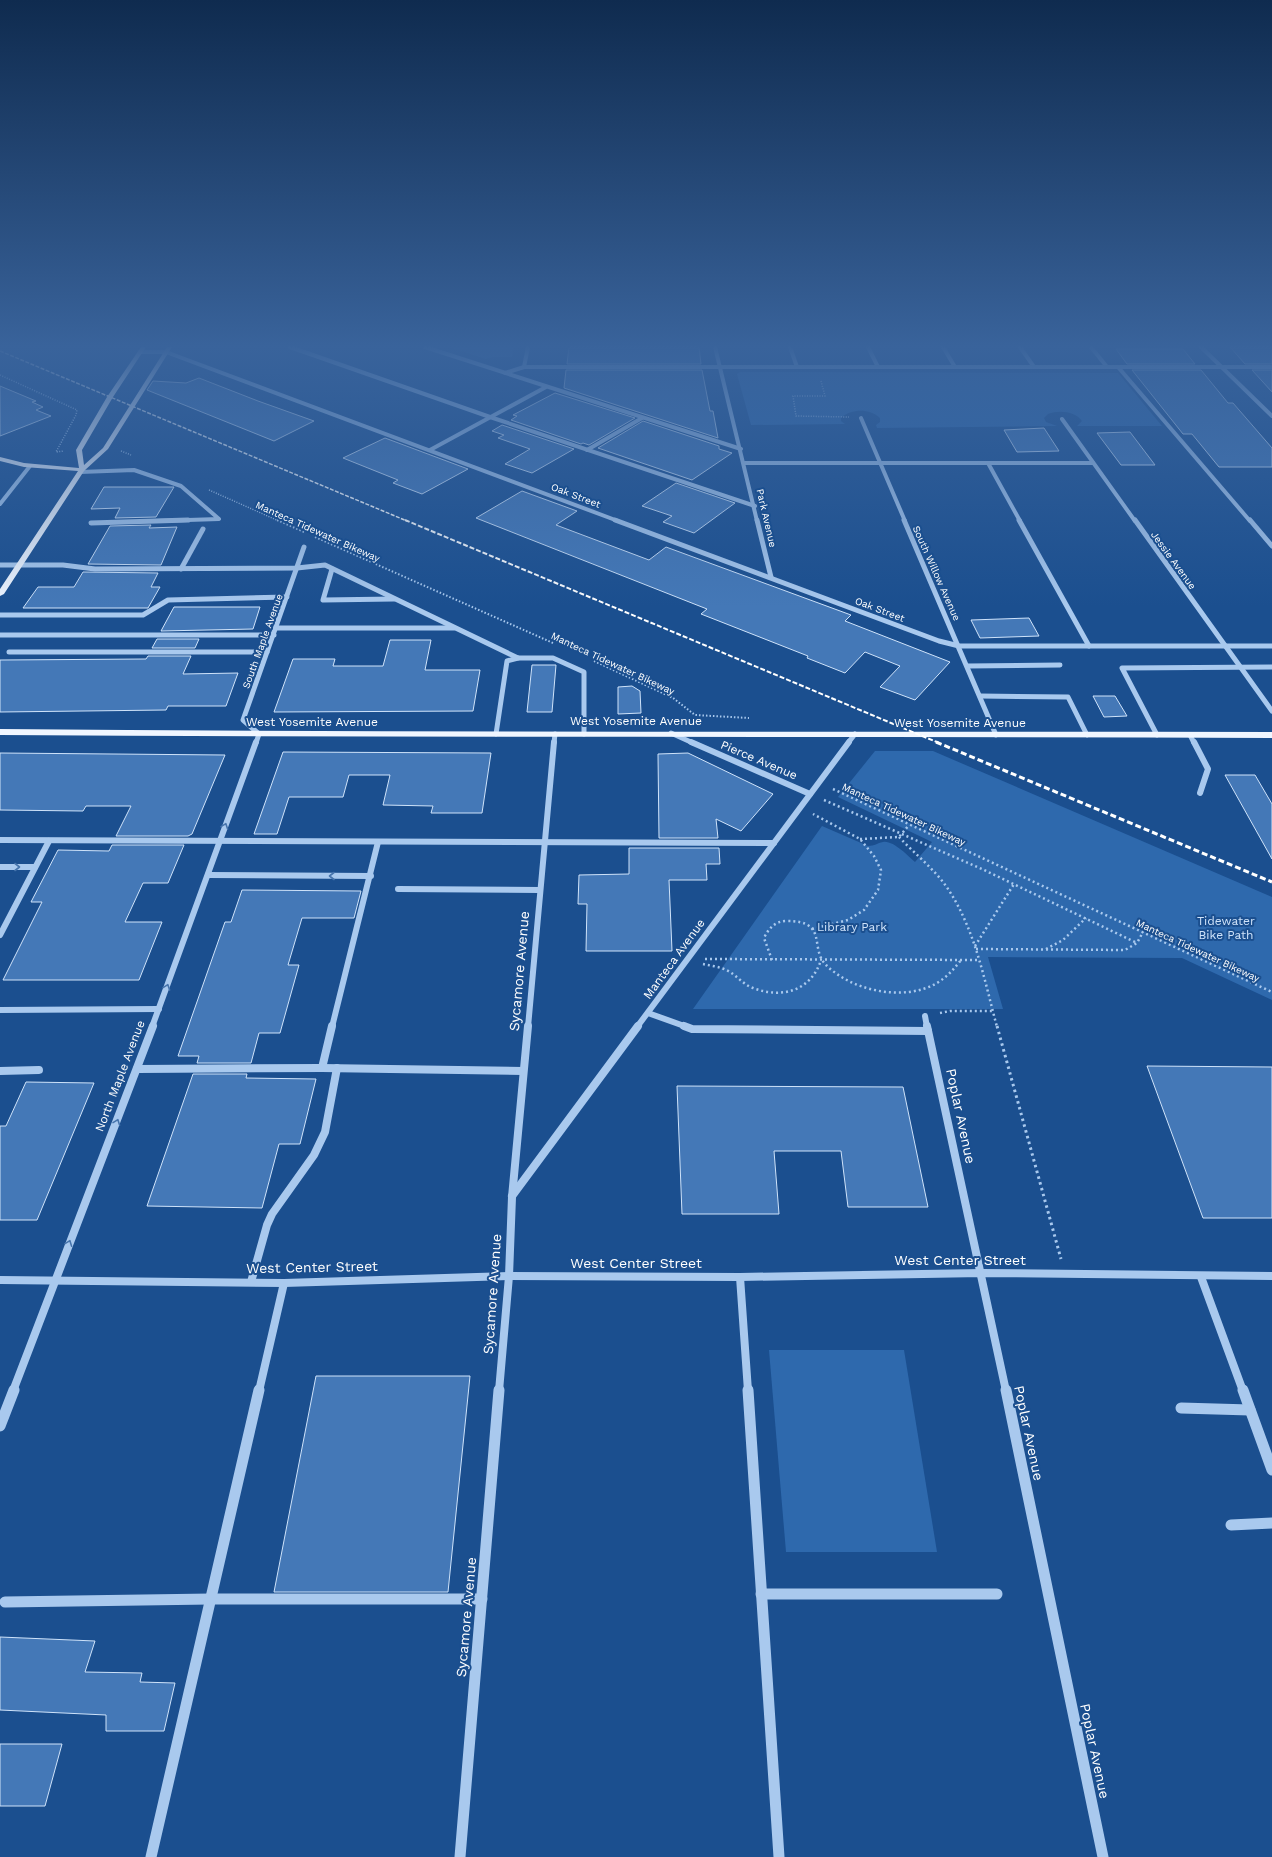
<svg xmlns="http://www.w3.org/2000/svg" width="1272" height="1857" font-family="'Work Sans',sans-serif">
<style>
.green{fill:#2e69ad}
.building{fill:#4478b7;stroke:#cfe3fa}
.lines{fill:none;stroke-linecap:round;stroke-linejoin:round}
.path-far3{stroke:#a9c9ee;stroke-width:1.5;stroke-dasharray:1 1.5;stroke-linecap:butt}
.path-far2{stroke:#a9c9ee;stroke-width:2;stroke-dasharray:1.5 2;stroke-linecap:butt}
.path-far1{stroke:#a9c9ee;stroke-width:2.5;stroke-dasharray:2 3;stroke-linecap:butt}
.path{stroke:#a9c9ee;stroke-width:3;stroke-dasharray:2.5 3.5;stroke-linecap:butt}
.minor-far4{stroke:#a9c9ee;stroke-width:4}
.minor-far3{stroke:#a9c9ee;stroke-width:5}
.minor-far2{stroke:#a9c9ee;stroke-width:6}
.minor-far1{stroke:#a9c9ee;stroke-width:8}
.minor{stroke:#a9c9ee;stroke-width:11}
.major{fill:#f0f6ff;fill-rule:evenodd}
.rail-far2{stroke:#fff;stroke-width:1.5;stroke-dasharray:4 1.5;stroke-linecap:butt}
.rail-far1{stroke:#fff;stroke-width:2;stroke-dasharray:5 2;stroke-linecap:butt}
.rail{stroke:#fff;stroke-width:3;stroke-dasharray:6 3;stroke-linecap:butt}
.oneway{stroke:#4674ac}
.labels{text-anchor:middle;stroke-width:4;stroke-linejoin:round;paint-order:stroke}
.far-street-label{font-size:10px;fill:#fff;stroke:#1b4f8f}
.street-label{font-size:12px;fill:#fff;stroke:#1b4f8f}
.park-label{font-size:12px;fill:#cfe3fa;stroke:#1b4f8f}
.near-street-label{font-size:14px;fill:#fff;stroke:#1b4f8f}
</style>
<rect width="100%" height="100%" fill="#1b4f8f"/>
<!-- green -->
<g class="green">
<path d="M448 347H514L512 357H493L486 359Z"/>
<path d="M740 372 1118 373 1162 426H1077L1082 421C1075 411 1059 410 1048 414L1044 418 1046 422 1057 426 877 428 876 425 880 422V418C869 408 851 409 841 418V421L845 424 751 425 737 374Z"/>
<path d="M875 751H933L1272 897V1000L1182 958 988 957 1003 1009H693L822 826 868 846C875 846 877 843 883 842 893 840 908 856 915 862L932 842 838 797Z"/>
<path d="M769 1350H904L937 1552H786Z"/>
</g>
<!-- building -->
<g class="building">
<path d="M569 347H699L701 364H567Z"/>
<path d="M1230 347H1272V364H1245Z"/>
<path d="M1116 349H1183L1195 364H1127Z"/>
<path d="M566 370H702L710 411H713L718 438 564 388Z"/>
<path d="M1132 370H1201L1228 403H1233L1272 448V467H1219L1192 434H1183Z"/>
<path d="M1252 370H1272V392Z"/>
<path d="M199 378 258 401 314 421 274 441 147 390 153 381 186 383Z"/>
<path d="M0 386 36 401 32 402 43 407 36 410 51 416 0 436Z"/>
<path d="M555 393 635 418 589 445 583 443 581 444 511 420 517 416 513 415Z"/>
<path d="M643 421 719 446V449L732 453 692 480 598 448Z"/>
<path d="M502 425 574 449 532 473 505 464 530 449 498 438 504 435 492 431Z"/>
<path d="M1044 428 1059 451 1017 452 1004 430Z"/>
<path d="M1130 432 1155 465H1121L1097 433Z"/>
<path d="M385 438 468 469 422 494 393 483 398 480 343 458Z"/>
<path d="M676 483 735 503 694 533 663 522 672 516 642 506Z"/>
<path d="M104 487H174L156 517 115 518 120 508 91 509Z"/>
<path d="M522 491 577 511 556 525 649 560 666 547 851 615 845 621 950 662 915 700 880 687 900 666 865 652 845 673 807 658 808 656 701 614 707 609 476 518Z"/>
<path d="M151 525 149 528 177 527 161 565 88 564 110 526Z"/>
<path d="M83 572 158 573 151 587H160L148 608H23L38 587H74Z"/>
<path d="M174 607H260L253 629 161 631Z"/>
<path d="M1029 618 1039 636 980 638 971 620Z"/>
<path d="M157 639H199L195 648H152Z"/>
<path d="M390 640H431L425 670H480L473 711 274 712 293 659H335L333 666H383Z"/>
<path d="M148 656H191L183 674 238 673 226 706H168L166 710 0 712V660L146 659Z"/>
<path d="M532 665H556L552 712H527Z"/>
<path d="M632 686 640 691 641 713 618 714V687Z"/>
<path d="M1093 696H1115L1127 716 1104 717Z"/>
<path d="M283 752 491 753 482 813H431L433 806 383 805 390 775H349L343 797H289L277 834H254Z"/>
<path d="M0 753 225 755 192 834 188 836H116L131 806H86L83 811 0 810Z"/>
<path d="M688 753 773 794 741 831 716 819 718 838H659L658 754Z"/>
<path d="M1225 775H1255L1272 804V859Z"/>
<path d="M112 845H184L168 883H143L125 922H162L139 980H3L42 902H31L58 850 109 851Z"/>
<path d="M629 848H719L720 864H706L707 880H669L672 951H586L587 904H578L579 875 629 874Z"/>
<path d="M242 890 361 891 354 918H302L288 965H299L280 1033H259L251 1063H197L199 1056H178L225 922H231Z"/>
<path d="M1147 1066 1272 1067V1218H1203Z"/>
<path d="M193 1074H247L246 1078 316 1079 300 1144H279L262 1208 147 1206Z"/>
<path d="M26 1082 94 1083 37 1220H0V1126H6Z"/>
<path d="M677 1086 903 1087 928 1207H848L841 1151H774L779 1214H682Z"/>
<path d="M316 1376H470L448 1592H274Z"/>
<path d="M0 1637 95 1641 85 1672 142 1673 140 1682 175 1683 164 1731H106V1715L0 1710Z"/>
<path d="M0 1744H62L45 1806H0Z"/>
</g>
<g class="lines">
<!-- path-far3 -->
<g class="path-far3">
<path d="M0 375 77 410 76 415 56 452 64 451"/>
<path d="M821 381 825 396H793L796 416 849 417"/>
<path d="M121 451 131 455"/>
<path d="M209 490 279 521"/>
</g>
<!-- path-far2 -->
<g class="path-far2">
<path d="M277 520 304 532"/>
<path d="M315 537 553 643"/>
<path d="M594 661 673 698 695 715 749 718"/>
</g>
<!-- path-far1 -->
<g class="path-far1">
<path d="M833 789 1272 992"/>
<path d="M824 800 982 869 1137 943"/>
<path d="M899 837C914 853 933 868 946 886 975 928 984 979 997 1027"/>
<path d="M860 839 899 837 909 825"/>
<path d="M812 929 848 920 864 910 878 890 881 870 874 856 860 839 813 814"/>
<path d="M975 946 1014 884"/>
<path d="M976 949 1125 950 1137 943 1143 932"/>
<path d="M1046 949 1063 940 1086 918"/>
<path d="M705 959 979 960"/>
<path d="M772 960 764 938C769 928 775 921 787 921 829 921 809 948 826 965 852 991 904 1002 937 983 947 977 954 969 961 960"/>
<path d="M703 964C712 966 722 967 730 972 738 977 744 985 753 988 782 999 811 991 821 960"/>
<path d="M940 1013 950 1011H993"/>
</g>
<!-- path -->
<path class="path" d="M997 1026 1061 1259"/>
<!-- minor-far4 -->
<g class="minor-far4">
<path d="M290 347 490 417 755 506"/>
<path d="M425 347 741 449"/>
<path d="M715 347 757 521"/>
<path d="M790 347 797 367"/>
<path d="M868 347 878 367"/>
<path d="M943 347 955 367"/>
<path d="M1020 347 1034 367"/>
<path d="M1091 347 1107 367"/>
<path d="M1201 347 1272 416"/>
<path d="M140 352H166L618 521"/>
<path d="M524 367H1272"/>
<path d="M1118 367 1250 521"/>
<path d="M505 373 524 367 528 347"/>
<path d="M861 418 905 521"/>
<path d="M1062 419 1135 521"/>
<path d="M430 450 546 387"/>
<path d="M587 450 642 418"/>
<path d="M745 463H1093"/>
<path d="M988 463 1020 521"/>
<path d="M80 472 134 470 181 486 219 519 156 521"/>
<path d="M0 504 30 466"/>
</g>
<!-- minor-far3 -->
<g class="minor-far3">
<path d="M615 520 939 641 959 646H1272"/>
<path d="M757 520 771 577"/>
<path d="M904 520 996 735"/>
<path d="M1019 520 1089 646"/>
<path d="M1135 520 1272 711"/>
<path d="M1250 520 1272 546"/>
<path d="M91 523 188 520"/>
<path d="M0 565H63L95 569 297 568 325 565 518 658"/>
<path d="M181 569 203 529"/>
<path d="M332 569 323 600 394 599"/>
<path d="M0 615H143L168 600 287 597"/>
<path d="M276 628H454"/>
<path d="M0 635H274"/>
<path d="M9 652H267"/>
<path d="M968 666 1060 665"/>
<path d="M980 696 1068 697 1087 735"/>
<path d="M671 733 693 743"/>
<path d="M496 734 507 661 518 658H553L584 672V734"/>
<path d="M1157 735 1122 668 1272 667"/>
<path d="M1190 735 1194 743"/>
<path d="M256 743 259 734 243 720 304 547"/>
<path d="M554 743 555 734"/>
<path d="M848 743 855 734"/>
</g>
<!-- minor-far2 -->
<g class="minor-far2">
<path d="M691 742 810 794"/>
<path d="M1194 742 1208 769 1200 793"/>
<path d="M0 840 774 843"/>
<path d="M0 867H35"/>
<path d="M208 875 371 876"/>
<path d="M398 889 540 890"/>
<path d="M0 935 49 841"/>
<path d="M0 1010 159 1009"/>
<path d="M648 1013 687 1027"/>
<path d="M925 1016 927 1027"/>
<path d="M152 1027 256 742"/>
<path d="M332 1027 378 842"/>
<path d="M528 1027 554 742"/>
<path d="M637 1027 849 742"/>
</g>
<!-- minor-far1 -->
<g class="minor-far1">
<path d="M684 1026 692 1029 928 1031"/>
<path d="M927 1026 1006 1391"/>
<path d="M322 1068 332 1026"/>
<path d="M137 1069 322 1068 523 1071"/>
<path d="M0 1071 39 1070"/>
<path d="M512 1196 638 1026"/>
<path d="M740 1277 748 1391"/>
<path d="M1201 1277 1243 1391"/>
<path d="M0 1280 284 1283 509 1276 740 1277 982 1273 1272 1276"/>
<path d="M251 1282 267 1225 272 1214 314 1155 325 1132 337 1068"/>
<path d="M13 1391 153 1026"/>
<path d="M259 1391 284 1283"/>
<path d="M499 1391 509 1276 512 1197 528 1026"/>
</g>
<!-- minor -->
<g class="minor">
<path d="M748 1390 779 1857"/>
<path d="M1006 1390 1103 1857"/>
<path d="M1243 1390 1272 1470"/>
<path d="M1181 1408 1250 1410"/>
<path d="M0 1426 14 1390"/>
<path d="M1231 1525 1272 1523"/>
<path d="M761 1594H997"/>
<path d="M5 1602 211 1599H482"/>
<path d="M151 1857 259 1390"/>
<path d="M460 1857 499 1390"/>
</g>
<!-- major -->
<g class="major">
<path d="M141 347H146L113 397 82 450 84 465 103 448 167 347H172L108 449 84 471 4 594 0 596V589L78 471 24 467 0 461V457L24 463 79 468 76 450 107 397Z"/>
<path d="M0 729C424 733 848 731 1272 732V738C848 736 424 738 0 735Z"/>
</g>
<!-- rail-far2 -->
<path class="rail-far2" d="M0 351 407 521"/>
<!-- rail-far1 -->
<path class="rail-far1" d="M405 520 939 743"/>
<!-- rail -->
<path class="rail" d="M936 742 1272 882"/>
</g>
<!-- one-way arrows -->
<defs><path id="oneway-chevron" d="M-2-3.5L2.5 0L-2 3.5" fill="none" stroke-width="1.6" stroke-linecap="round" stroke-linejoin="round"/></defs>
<g class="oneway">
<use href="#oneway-chevron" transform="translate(225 826) rotate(-70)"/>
<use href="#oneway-chevron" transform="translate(17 867)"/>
<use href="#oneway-chevron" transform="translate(332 876) rotate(-180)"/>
<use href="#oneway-chevron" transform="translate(167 987) rotate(-70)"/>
<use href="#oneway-chevron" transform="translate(117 1122) rotate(-69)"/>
<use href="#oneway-chevron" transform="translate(69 1243) rotate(-69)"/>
</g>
<!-- sky -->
<linearGradient id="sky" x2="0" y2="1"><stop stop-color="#0f2b4f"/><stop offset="0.57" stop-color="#39639b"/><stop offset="1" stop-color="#39639b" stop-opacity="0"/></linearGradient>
<rect width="1272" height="607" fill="url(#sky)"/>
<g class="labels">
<!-- far-street labels -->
<g class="far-street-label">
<text transform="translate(576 495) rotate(21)" y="4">Oak Street</text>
<text transform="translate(767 518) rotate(77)" y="4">Park Avenue</text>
<text transform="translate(318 531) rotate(24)" y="4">Manteca Tidewater Bikeway</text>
<text transform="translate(1174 560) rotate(54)" y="4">Jessie Avenue</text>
<text transform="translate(937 573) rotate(66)" y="4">South Willow Avenue</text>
<text transform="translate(880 609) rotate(21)" y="4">Oak Street</text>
<text transform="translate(262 641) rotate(-70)" y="4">South Maple Avenue</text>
<text transform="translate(613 663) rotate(25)" y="4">Manteca Tidewater Bikeway</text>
<text transform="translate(904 814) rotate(25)" y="4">Manteca Tidewater Bikeway</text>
<text transform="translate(1198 950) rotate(25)" y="4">Manteca Tidewater Bikeway</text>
</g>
<!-- street labels -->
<g class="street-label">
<text x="636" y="725">West Yosemite Avenue</text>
<text x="312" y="726">West Yosemite Avenue</text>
<text x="960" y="727">West Yosemite Avenue</text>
<text transform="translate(759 760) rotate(23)" y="4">Pierce Avenue</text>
<text transform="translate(674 959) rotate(-54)" y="4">Manteca Avenue</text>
<text transform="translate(120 1076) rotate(-69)" y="4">North Maple Avenue</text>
</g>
<!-- park labels -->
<g class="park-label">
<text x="1226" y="925">Tidewater<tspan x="1226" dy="14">Bike Path</tspan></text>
<text x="852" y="931">Library Park</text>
</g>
<!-- near-street labels -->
<g class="near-street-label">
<text transform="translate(519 971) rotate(-85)" y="5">Sycamore Avenue</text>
<text transform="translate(961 1116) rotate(78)" y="5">Poplar Avenue</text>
<text x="960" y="1265">West Center Street</text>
<text x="636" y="1268">West Center Street</text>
<text transform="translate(312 1267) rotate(-1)" y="5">West Center Street</text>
<text transform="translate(492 1294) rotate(-86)" y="5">Sycamore Avenue</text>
<text transform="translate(1029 1433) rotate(78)" y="5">Poplar Avenue</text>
<text transform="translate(466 1617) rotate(-85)" y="5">Sycamore Avenue</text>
<text transform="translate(1095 1751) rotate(78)" y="5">Poplar Avenue</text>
</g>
</g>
</svg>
